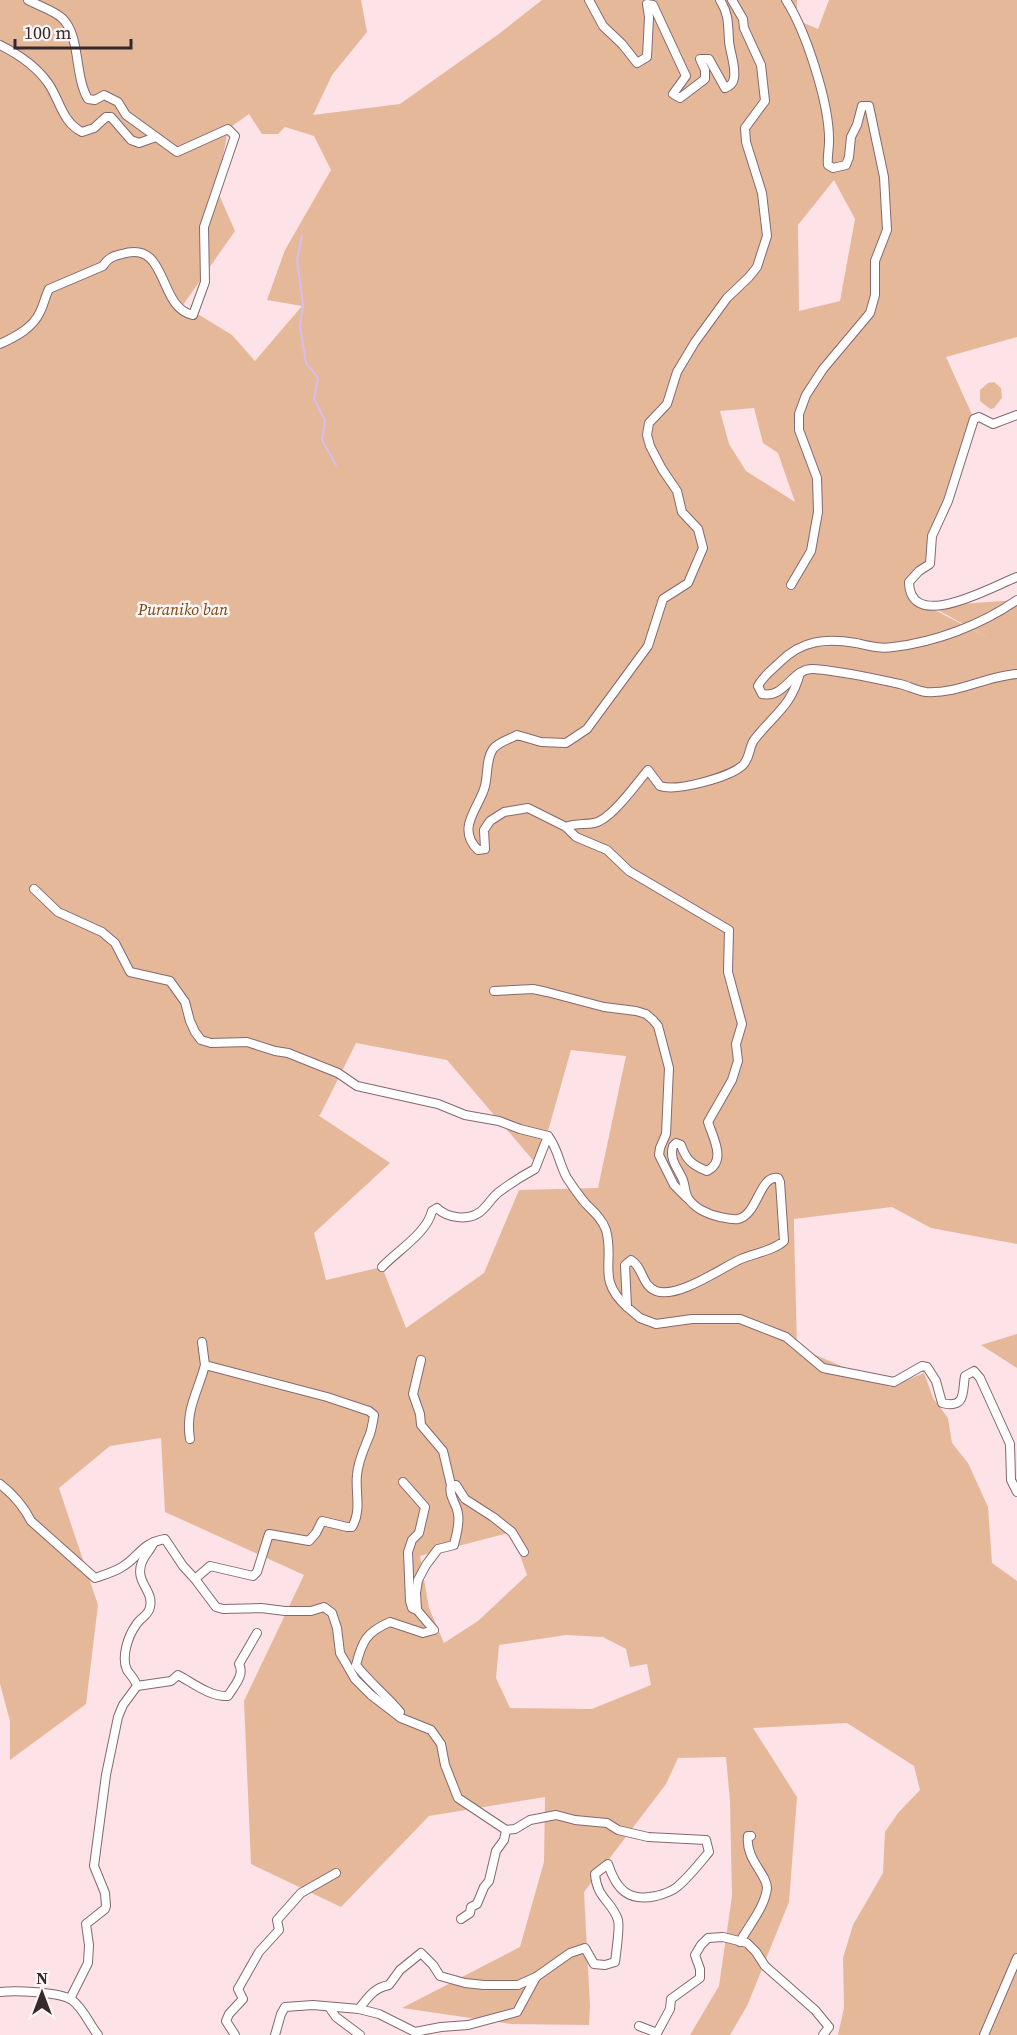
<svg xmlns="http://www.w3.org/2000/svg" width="1017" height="2035" font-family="'Source Serif 4',serif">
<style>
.green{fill:#e5b89a;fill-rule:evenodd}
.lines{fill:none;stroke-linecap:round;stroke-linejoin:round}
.stream{stroke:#d9bcf2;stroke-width:2}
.minor-casing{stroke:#85686f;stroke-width:10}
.minor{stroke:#fff;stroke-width:8}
.labels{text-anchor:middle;stroke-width:5;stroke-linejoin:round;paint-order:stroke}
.park-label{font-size:16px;font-style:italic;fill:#814100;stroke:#fcf6f7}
</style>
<rect width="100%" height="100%" fill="#fde2e8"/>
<!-- green -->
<g class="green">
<path d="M0 0H361L367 32 332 75 313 115 400 104 500 33 542 0H797V20L818 29 829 0H1017V337L946 357 974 419 932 536 930 564 909 582 914 599 986 637 931 606 1017 600V1244L931 1228 892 1207 794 1219V1229L797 1347 890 1387 924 1373 933 1398 948 1418 952 1443 968 1463 988 1507 992 1563 1017 1581V2035H838L844 2008 843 1958 853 1925 883 1873 885 1832 898 1813 920 1790 914 1766 847 1723 753 1728 797 1797 789 1902 747 2006 730 2035H690L719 1986 732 1896 730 1801 726 1757 678 1758 666 1784 584 1892 590 2006 589 2025 511 2024 402 2008 520 1947 544 1862 545 1797 429 1816 341 1907 251 1864 244 1701 304 1575 165 1512 161 1438 110 1446 59 1488 98 1605 86 1704 10 1760V1721L0 1684ZM249 114 262 134H278L285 127 314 136 331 170 285 250 267 300 302 306 255 361 232 335 183 305 235 231 217 190 228 129ZM834 180 855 219 840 301 799 311 798 225ZM754 408 763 443 778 453 795 502 746 471 729 444 720 411ZM356 1043 447 1060 538 1166 571 1050 626 1056 598 1188 519 1190 484 1273 406 1328 382 1267 326 1280 314 1233 390 1163 318 1115H320ZM512 1532 527 1575 478 1621 444 1643 429 1608 420 1556ZM566 1635 603 1637 626 1649 630 1667 647 1664 651 1685 592 1709 510 1708 496 1678 499 1645Z"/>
<path d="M994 382 1001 388 1002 398 994 408 990 409 980 401V390L988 383Z"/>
<path d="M1017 1334V1368L981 1345Z"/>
</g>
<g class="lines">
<!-- stream -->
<path class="stream" d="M302 236 297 259 303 305 300 326 306 363 318 378 314 399 325 421 322 440 336 465"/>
<!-- minor casing -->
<g class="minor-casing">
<g id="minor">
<path d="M589 0 603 26 622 44 637 63 647 57 649 17 647 4 653 5 686 76 673 94 680 98 705 79V70L700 59H709L725 88C730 86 733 84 734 78 736 66 730 53 729 41 728 25 729 14 720 0"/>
<path d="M732 0 743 19 744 28 761 65 765 101 745 128 746 142 762 193 767 236 757 267 749 277 727 298 695 342 677 372 667 404 649 423 647 435 650 446 662 469 677 491 682 512 698 529 703 548 688 583 663 599 648 646 587 729 566 743 541 742 517 735C510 739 498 742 493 749 486 759 488 774 485 786 480 807 455 828 478 850L485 849 484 830 490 821 504 812 528 808 566 827 576 837 607 850 629 871 729 930 728 972 742 1024 736 1044 738 1061 732 1080 708 1122C713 1138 727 1161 707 1171 692 1165 686 1160 681 1145L676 1143 673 1146C669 1160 678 1168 683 1180 685 1186 685 1193 688 1198 694 1208 709 1215 720 1217 725 1218 733 1220 738 1219 758 1215 759 1175 778 1178L780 1182 784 1241C773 1251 755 1253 741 1259 721 1268 678 1299 656 1291 642 1286 643 1267 631 1260L625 1265 627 1307 640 1318 656 1324 692 1319H740L786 1337 823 1368 894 1382 922 1366 927 1367 936 1381 942 1403C967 1409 962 1391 965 1376L974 1371 980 1378 1010 1444 1011 1480 1017 1492"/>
<path d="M786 0C806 31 830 105 829 142 829 150 827 157 828 165L833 168 846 165 849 157 851 137 857 125 862 106H869L884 177 887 230 875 261V295L870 313 823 369 806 395 799 414V430L817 478 818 512 811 551 791 585"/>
<path d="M0 45C18 54 36 66 48 83 60 100 62 122 82 132L94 128 106 117H111L131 140 139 143 156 137"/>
<path d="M0 344C15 337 33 328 40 312 44 304 45 297 49 289L103 266C108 258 113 256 122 254 169 239 157 308 193 315L205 282 204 227 235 136 228 129 177 152 126 115 118 102 104 95 95 100 88 99C74 76 81 36 62 18 53 10 39 6 28 0"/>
<path d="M1017 415 993 424 979 417 974 419 948 501 932 536 930 564 919 571 909 582C910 634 993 586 1017 577"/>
<path d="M1017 600C981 625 936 642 893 647 880 649 869 646 856 643 826 638 802 640 780 662 772 670 763 676 758 686L762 694C785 699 792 668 813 669 843 671 871 678 900 684 908 686 918 691 926 692 958 694 986 676 1017 674"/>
<path d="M566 827C576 823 584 825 594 823 611 820 636 784 648 770L660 786C676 792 731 777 743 765 750 758 749 747 754 740 774 714 791 707 800 673"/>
<path d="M34 889 58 912 102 932 115 943 130 972 170 981 185 1002 190 1021 195 1032 201 1040 211 1043 247 1042 275 1051 288 1053 338 1073 357 1086 438 1104 465 1115 499 1121 520 1129 548 1136C558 1148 559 1164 567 1178 573 1187 579 1196 586 1204 594 1212 602 1219 606 1230 615 1262 596 1279 627 1307"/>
<path d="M494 991 533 989 547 992 604 1007 636 1011 646 1014 653 1020 658 1026 669 1068 666 1134 660 1148 659 1155 674 1185 687 1198"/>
<path d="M382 1267C397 1251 427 1233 432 1211L437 1208C447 1218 468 1221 480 1212 487 1207 492 1197 499 1192 511 1183 522 1176 535 1169L548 1136"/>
<path d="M421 1360 413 1394 420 1414 421 1425 443 1451 451 1485"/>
<path d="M190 1439C185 1410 198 1392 205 1365"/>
<path d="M0 1484C14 1495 23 1505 31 1521L95 1578C104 1575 114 1572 122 1567 139 1557 141 1543 165 1539L183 1566 195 1579 216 1607 223 1609 261 1608 285 1611H311L324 1607 332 1613 337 1628 340 1653 355 1679 371 1695 401 1718 431 1730 441 1744 445 1765 458 1798 506 1830 515 1829 530 1820 556 1815 575 1820 607 1823 618 1830 648 1837 706 1840 709 1852C699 1864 689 1877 677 1887 671 1892 664 1894 656 1896 628 1902 616 1889 608 1864L595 1874C597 1899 612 1901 618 1920 620 1926 616 1954 615 1962L605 1965 594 1964 585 1948 570 1953 536 1977 517 2012 468 2025 441 2027 415 2032 379 2014 359 2009 313 2005 285 2007 281 2014 275 2035"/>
<path d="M195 1579 210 1566 253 1576 257 1572 269 1534 309 1541 316 1533 322 1521 347 1527H352C362 1510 355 1492 357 1475 358 1460 365 1447 370 1434 372 1428 373 1421 374 1415L369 1411 327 1397 205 1365 202 1342"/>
<path d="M417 1610 416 1593 418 1580 426 1565 438 1549 454 1545C456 1535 460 1525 458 1514 457 1504 448 1496 451 1485H456L465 1499 493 1517 512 1532 524 1552"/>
<path d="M137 1686 171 1681 178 1675C193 1683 210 1697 228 1696 234 1686 245 1675 239 1664L257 1633"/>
<path d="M399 1714 400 1712C386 1695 370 1683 356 1665 362 1642 366 1632 390 1622L423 1633 434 1630 417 1610 412 1608 410 1601 408 1552 412 1540 419 1533 425 1507 403 1482"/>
<path d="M461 1919 470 1913 471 1907 477 1904 484 1887 489 1881 496 1851 504 1840 506 1830"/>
<path d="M740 1942C749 1925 765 1907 767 1888 767 1874 745 1859 748 1836H751"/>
<path d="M0 1992C15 1990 60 1992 72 2000 84 2009 89 2024 98 2035"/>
<path d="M70 1999 88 1963 89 1945 86 1924 105 1909 106 1906 105 1893 94 1866 106 1775 118 1717 123 1705 137 1686C135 1679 131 1676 127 1670 121 1657 128 1636 136 1625 140 1618 149 1615 150 1607 154 1590 134 1582 142 1562 145 1555 151 1549 154 1542"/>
<path d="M329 2007 336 2017 360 2035"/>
<path d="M359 2009C368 1997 374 1988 389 1985L400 1970 421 1953 433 1965 440 1976 465 1983 484 1985H518L536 1977"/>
<path d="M639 2026 657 2033"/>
<path d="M235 2035 226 2021 229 2014 243 1999 238 1989 259 1952 279 1930 277 1920 301 1893 336 1873"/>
<path d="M656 2035 670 2009 671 1999 700 1978V1969L695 1955 701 1945 708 1938 723 1937 747 1943 756 1952 765 1966 815 2010 829 2027 823 2035"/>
<path d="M984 2035 1017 1958"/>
</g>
</g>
<!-- minor -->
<use href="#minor" class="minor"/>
</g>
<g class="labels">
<!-- park labels -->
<g class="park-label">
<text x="183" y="615">Puraniko ban</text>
</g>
</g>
<!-- north arrow -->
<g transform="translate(42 1993)" stroke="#fcf6f7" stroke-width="4.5" paint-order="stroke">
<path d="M0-4.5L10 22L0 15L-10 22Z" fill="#35292c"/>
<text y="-9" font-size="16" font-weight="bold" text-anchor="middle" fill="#35292c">N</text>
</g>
<!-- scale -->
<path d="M15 39v9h116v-9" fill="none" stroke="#35292c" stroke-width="3"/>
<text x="24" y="39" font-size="18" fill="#35292c" stroke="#fcf6f7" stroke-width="4.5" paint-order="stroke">100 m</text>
</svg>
